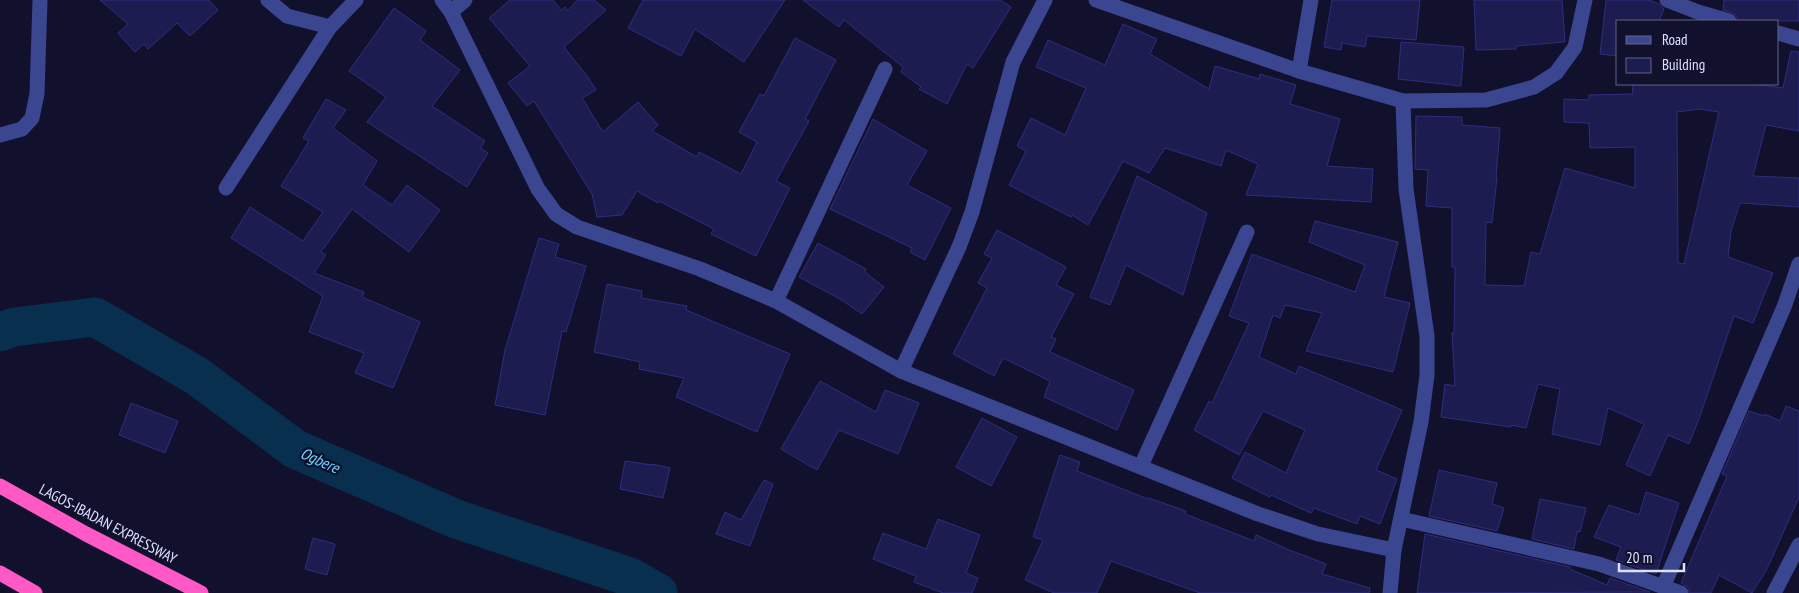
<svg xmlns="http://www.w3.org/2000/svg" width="1799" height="593" font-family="'PT Sans Narrow',sans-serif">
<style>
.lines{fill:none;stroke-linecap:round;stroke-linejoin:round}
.river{stroke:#092f4f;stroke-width:39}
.building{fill:#1d1c50;stroke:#2f2d7d;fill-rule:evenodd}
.minor{stroke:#3a468f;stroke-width:15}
.highway{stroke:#ff59c6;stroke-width:15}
.labels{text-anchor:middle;stroke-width:5;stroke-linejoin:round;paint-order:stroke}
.street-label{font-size:15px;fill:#dee0ff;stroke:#11112e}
.water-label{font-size:16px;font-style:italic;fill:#6cd5ff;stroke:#11112e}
</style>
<rect width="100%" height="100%" fill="#11112e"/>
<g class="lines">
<!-- river -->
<path class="river" d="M0 332 14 327 95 317 197 376 295 449 456 519 630 577 658 593"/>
</g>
<!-- building -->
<g class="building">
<path d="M100 0H209L218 10 190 36 177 23 148 49 144 44 135 52 118 33 128 24Z"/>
<path d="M510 0H553L561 10 565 7 568 11 577 0H594L606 10 564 47 587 76 596 90 582 98 603 132 638 102 658 125 652 131 697 157 699 152 741 174 757 142 739 132 760 94 764 96 795 38 836 60 805 119 809 121 776 181 790 188 756 256 711 234 714 229 659 201 658 203 637 191 622 215 597 217 592 194 534 101 527 106 508 83 530 66 489 18Z"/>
<path d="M643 0H785L744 62 695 29 681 56 628 28Z"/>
<path d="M803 0H1000L1011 7 973 68 967 64 947 104 919 89 921 87 901 72 903 67 844 20 839 27Z"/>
<path d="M1332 0H1420L1416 40 1367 36 1365 47 1342 43 1341 50 1324 47Z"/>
<path d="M1474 0H1562L1565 42 1516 46V49L1476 50Z"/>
<path d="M1606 0H1649L1659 4 1664 9 1659 21H1618V56L1600 54Z"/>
<path d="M1724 0H1799V21H1738L1735 14 1723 10Z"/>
<path d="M394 8 426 31 420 40 460 70 432 106 485 141 480 148 488 153 467 187 367 122 386 97 349 71Z"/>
<path d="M1123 24 1157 39 1150 54 1209 89 1215 66 1259 79 1260 74 1296 85 1290 104 1340 119 1327 166 1373 169 1371 202 1246 195 1258 164 1226 150 1221 166 1165 148 1149 173 1123 161 1088 225 1072 215 1071 217 1009 185 1026 151 1017 146 1031 118 1065 135 1086 88 1036 67 1048 40 1105 65Z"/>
<path d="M1401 42 1464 47 1461 86 1398 79Z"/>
<path d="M1791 51 1799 52V131L1766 125 1753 176 1799 178V207L1740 203 1731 231 1728 257 1773 273 1753 323 1734 316 1700 416 1689 444 1668 435 1650 476 1626 465 1644 424 1608 408 1600 445 1552 434 1560 389 1538 384 1526 428 1511 425V427L1441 417 1445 384 1455 386 1452 333H1454L1455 267H1452V208L1426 206 1428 170 1415 169 1416 116 1462 117V125L1500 128 1496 178H1497L1492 223 1486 222 1485 285 1524 286 1531 252 1540 254 1565 168 1635 188V147L1590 148 1589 123 1564 122V99L1589 100V95L1633 94 1632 84H1753L1783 88ZM1699 109 1719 112 1684 264 1678 263 1677 112Z"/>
<path d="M326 99 346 110 333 128 377 161 363 185 392 205 407 185 440 210 409 252 352 209 321 252 326 255 314 273 364 292 362 297 420 322 393 388 355 373 364 353 309 332 323 296 231 238 250 207 303 241 323 212 281 186 309 141 303 138Z"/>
<path d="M873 119 927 151 907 185 951 208 925 260 910 252 912 248 830 209Z"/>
<path d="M1137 176 1207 213 1183 295 1126 265 1110 305 1090 297Z"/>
<path d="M1315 221 1398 242 1384 297 1410 303 1393 372 1306 351 1322 313 1285 305 1280 318 1273 315 1259 357 1296 374 1299 366 1402 410 1376 470 1397 479 1380 524 1360 516 1357 524 1314 508 1311 513 1271 495 1270 497 1232 478 1245 452 1286 473 1305 430 1263 411 1239 455 1194 430 1209 401 1212 403 1249 323 1229 316 1252 254 1355 292 1365 265 1309 242Z"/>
<path d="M997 230 1066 267 1056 285 1074 294 1051 337 1056 339 1050 352 1134 390 1117 430 1044 397 1050 381 1003 358 994 376 953 354 987 288 978 283 992 258 984 254Z"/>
<path d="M539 238 559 244 555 257 586 266 566 332 562 331 545 415 495 405 505 350Z"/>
<path d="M818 243 866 269 865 272 884 287 862 314 840 299 799 277Z"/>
<path d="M607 284 642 291 641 298 687 306 686 310 790 354 757 432 676 397 684 378 639 369 640 362 594 352Z"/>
<path d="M820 381 876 412 885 390 919 403 898 454 839 430 817 470 781 449Z"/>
<path d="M131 403 178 421 165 453 119 435Z"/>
<path d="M1786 406 1799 411V497L1767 569 1752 593 1719 575 1711 593H1690L1688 587 1681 583 1727 476 1722 474 1749 411 1764 416 1765 414 1780 421Z"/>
<path d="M982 418 1017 437 991 486 956 467Z"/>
<path d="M1060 455 1080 462 1077 471 1148 499 1149 498 1186 511 1185 514 1254 541 1256 535 1287 549 1326 564 1322 574 1370 588 1369 593H1200L1111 561 1097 593H1054L1025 580 1043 540 1033 537Z"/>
<path d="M625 461 652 465V464L670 468 663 498 620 489Z"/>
<path d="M1439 470 1497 483 1492 504 1504 508 1497 531 1429 516Z"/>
<path d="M764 480 773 484 750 546 716 534 725 512 741 520Z"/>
<path d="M1646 492 1679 503 1656 574 1616 560 1621 547 1594 537 1609 505 1639 515Z"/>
<path d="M1540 499 1586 508 1580 532 1577 531 1574 549 1532 539Z"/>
<path d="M938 519 980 535 966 573 978 578 972 593H943L914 582 916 576 873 559 883 533 926 549Z"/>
<path d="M1425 534 1570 567V569L1607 585 1610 578 1650 592 1417 593Z"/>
<path d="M313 538 335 544 327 575 305 569Z"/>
</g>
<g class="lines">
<!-- minor -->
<g class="minor">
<path d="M268 0 287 16 330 27"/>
<path d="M442 0 451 12 538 189 556 214 577 227 700 269 776 301 901 371 1258 514 1318 534 1394 550"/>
<path d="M1096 0 1299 71 1403 101 1486 100 1534 87 1556 73 1575 47 1585 0"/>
<path d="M1667 0 1698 12 1729 21"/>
<path d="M451 12 465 0"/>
<path d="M1778 33 1799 39"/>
<path d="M1299 71 1311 0"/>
<path d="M0 135 22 129 32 118 37 94 40 0"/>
<path d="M226 188 330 27 356 0"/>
<path d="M776 301 885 69"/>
<path d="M901 371 959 247 972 212 1013 62 1045 0"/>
<path d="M1141 466 1247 232"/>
<path d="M1401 519 1599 564 1681 593"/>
<path d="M1663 587 1784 307 1799 264"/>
<path d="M1390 593 1394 550 1421 422 1427 375V336L1406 189 1403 101"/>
<path d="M1774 593 1799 545"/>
</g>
<!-- highway -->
<g class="highway">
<path d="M0 486 86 534 201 593"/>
<path d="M0 573 35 593"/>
</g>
</g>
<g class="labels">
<!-- street labels -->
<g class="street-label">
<text transform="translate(108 524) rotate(28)" y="5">LAGOS-IBADAN EXPRESSWAY</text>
</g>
<!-- water labels -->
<g class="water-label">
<text transform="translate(320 460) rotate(24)" y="6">Ogbere</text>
</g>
</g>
<!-- legend -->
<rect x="1616" y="20" width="162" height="65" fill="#11112e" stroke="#636482"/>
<rect x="1626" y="36" width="25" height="8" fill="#3a468f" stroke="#636482"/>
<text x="1662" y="45" font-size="15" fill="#dee0ff">Road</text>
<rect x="1626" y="58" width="25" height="15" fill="#1d1c50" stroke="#636482"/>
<text x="1662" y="70" font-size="15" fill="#dee0ff">Building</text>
<!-- scale -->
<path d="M1619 563v8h65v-8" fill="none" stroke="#dee0ff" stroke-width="2.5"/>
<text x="1626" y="563" font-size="15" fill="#dee0ff" stroke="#11112e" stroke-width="4" paint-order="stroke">20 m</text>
</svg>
